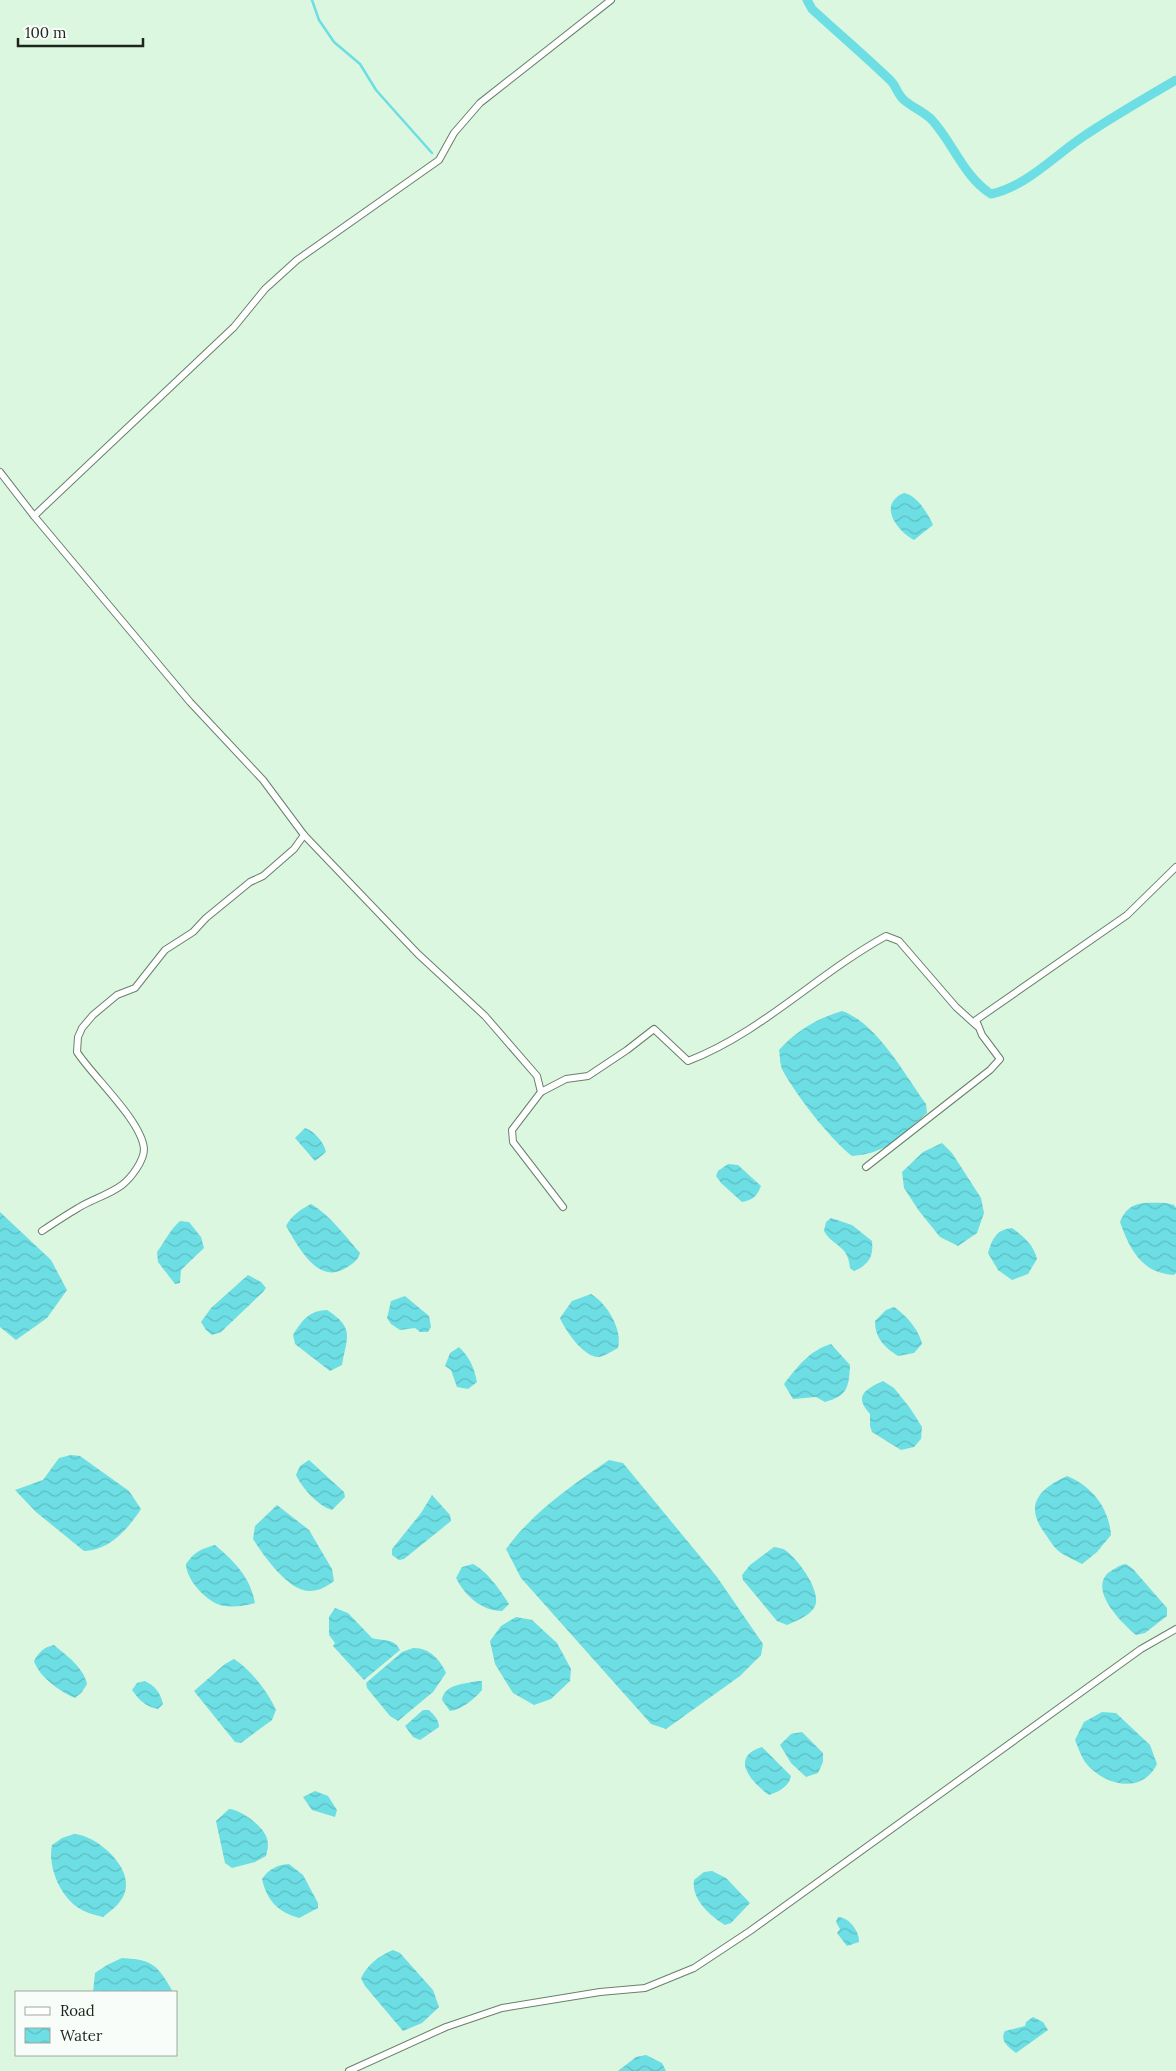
<svg xmlns="http://www.w3.org/2000/svg" width="1176" height="2071" font-family="Lora,serif">
<style>
.water{fill:url(#water-waves)}
.lines{fill:none;stroke-linecap:round;stroke-linejoin:round}
.stream{stroke:#6cdee4;stroke-width:2.5}
.canal{stroke:#6cdee4;stroke-width:9}
.street-casing{stroke:#68806a;stroke-width:8}
.street{stroke:#fff;stroke-width:6}
</style>
<defs>
<pattern id="water-waves" width="16" height="10" patternUnits="userSpaceOnUse" patternTransform="scale(1.25)"><rect width="16" height="10" fill="#6cdee4"/><path d="M0 5q4-4 8 0t8 0" fill="none" stroke="#5dbec3"/></pattern>
</defs>
<rect width="100%" height="100%" fill="#dcf7df"/>
<!-- water -->
<g class="water">
<path d="M904 493C917 495 928 514 933 525L914 540C897 531 877 504 904 493Z"/>
<path d="M842 1011C877 1023 905 1075 926 1104L927 1113C900 1136 889 1153 852 1156 830 1139 795 1094 782 1069 780 1064 780 1056 779 1050 796 1031 818 1018 842 1011Z"/>
<path d="M305 1128C314 1131 324 1142 326 1152L315 1161 295 1138Z"/>
<path d="M942 1143 952 1153 981 1198 984 1213 977 1233 958 1246 940 1237 919 1211 904 1188 902 1172 923 1152Z"/>
<path d="M728 1164 738 1165 761 1186C757 1196 753 1200 742 1202L721 1183 716 1176 718 1171Z"/>
<path d="M1166 1203 1174 1205 1176 1208V1273L1174 1275C1142 1273 1130 1250 1120 1222 1129 1200 1144 1203 1166 1203Z"/>
<path d="M311 1204C331 1216 345 1236 360 1253 358 1261 351 1265 344 1269 317 1284 298 1246 286 1226 291 1216 301 1209 311 1204Z"/>
<path d="M0 1212 51 1260 67 1290 47 1318 16 1340 0 1327Z"/>
<path d="M831 1218 852 1225 872 1241C874 1257 868 1265 854 1271L850 1268C848 1244 834 1248 824 1231L826 1222Z"/>
<path d="M180 1221 189 1222 201 1237 204 1248 181 1270 180 1283 175 1284 158 1262 157 1252C165 1241 170 1230 180 1221Z"/>
<path d="M1012 1228C1024 1237 1033 1244 1037 1259L1028 1274 1012 1280 998 1270 988 1253C992 1239 996 1230 1012 1228Z"/>
<path d="M248 1275 261 1282 266 1288 263 1292 221 1332 212 1335 206 1330 201 1322 211 1308Z"/>
<path d="M591 1294C607 1303 623 1330 618 1348 612 1351 605 1356 599 1357 584 1358 565 1330 560 1318L572 1301Z"/>
<path d="M405 1296 429 1316 431 1327 428 1332H420L415 1328 400 1330 391 1324 387 1318 391 1301Z"/>
<path d="M894 1307C906 1315 919 1330 922 1344L914 1353 898 1356C884 1347 875 1338 875 1321L886 1310Z"/>
<path d="M327 1310C355 1328 347 1337 342 1365L330 1371 295 1344 293 1335C303 1319 309 1311 327 1310Z"/>
<path d="M831 1344 850 1365C849 1388 847 1396 825 1402L816 1397 793 1399 784 1384C797 1367 810 1350 831 1344Z"/>
<path d="M459 1347C470 1358 474 1367 477 1382L468 1389 457 1387 451 1370 445 1366 450 1353Z"/>
<path d="M883 1381 894 1388 910 1408 922 1427 921 1439 914 1447 901 1450 872 1432 870 1426V1414C854 1396 864 1390 883 1381Z"/>
<path d="M71 1455 80 1456 129 1491 141 1509C127 1530 110 1550 84 1551L36 1512 15 1490 43 1480 59 1458Z"/>
<path d="M309 1460 344 1492 345 1497 332 1510C318 1506 302 1488 296 1475L300 1466Z"/>
<path d="M609 1460 623 1463 717 1577 763 1644 761 1655 740 1676 666 1729 651 1724 521 1578 506 1549C533 1512 572 1485 609 1460Z"/>
<path d="M1067 1476C1092 1486 1109 1508 1111 1535L1097 1552 1082 1564C1075 1560 1067 1557 1061 1553 1055 1549 1050 1541 1046 1535 1024 1506 1037 1490 1067 1476Z"/>
<path d="M432 1495 450 1515 451 1521 404 1559 399 1560 392 1555V1549L421 1513Z"/>
<path d="M277 1505 309 1530 332 1569 334 1581C326 1587 319 1591 309 1591 288 1591 263 1555 253 1539L255 1526Z"/>
<path d="M215 1545C235 1562 250 1577 255 1603 245 1606 235 1607 224 1606 208 1604 186 1580 186 1564 194 1552 201 1549 215 1545Z"/>
<path d="M774 1547C778 1548 782 1548 785 1550 797 1558 824 1593 814 1608 809 1616 796 1621 787 1625L777 1621 743 1580 742 1575 750 1565Z"/>
<path d="M473 1564C487 1571 500 1590 509 1604L502 1611C482 1611 465 1596 456 1578L462 1567Z"/>
<path d="M1126 1564 1133 1569 1167 1608V1616L1145 1633 1136 1635C1122 1623 1089 1591 1108 1573 1114 1569 1119 1565 1126 1564Z"/>
<path d="M335 1608 348 1613 372 1638C382 1641 395 1638 400 1650L364 1680 333 1646 335 1643 329 1635V1617Z"/>
<path d="M516 1617 532 1620 557 1643 571 1669 570 1681 551 1699 534 1705 513 1693 495 1664 490 1641 501 1626Z"/>
<path d="M54 1645C66 1655 84 1668 87 1684L82 1692 75 1698C61 1692 39 1677 34 1661 39 1652 44 1647 54 1645Z"/>
<path d="M413 1648C428 1647 440 1659 446 1673L433 1692 398 1721 390 1716 367 1688 366 1683 402 1652Z"/>
<path d="M234 1659C251 1670 268 1692 276 1710L272 1720 241 1743 235 1742 194 1691 225 1664Z"/>
<path d="M145 1681C155 1686 160 1692 163 1704L158 1709C146 1707 139 1700 132 1690L137 1683Z"/>
<path d="M477 1681H482V1690C473 1700 463 1709 450 1711L442 1700C444 1684 465 1684 477 1681Z"/>
<path d="M423 1710H429C434 1715 439 1720 439 1727L420 1740 413 1737 405 1726Z"/>
<path d="M1102 1712 1116 1713 1150 1745 1157 1764C1142 1795 1104 1786 1085 1762 1081 1756 1078 1747 1075 1740L1084 1722Z"/>
<path d="M802 1732 823 1753V1762L818 1773 806 1777 791 1763 780 1745 791 1734Z"/>
<path d="M762 1747 791 1776C789 1787 778 1792 769 1795 751 1782 729 1757 762 1747Z"/>
<path d="M315 1791 328 1796 337 1810 335 1817 312 1810 303 1797Z"/>
<path d="M229 1809C239 1809 262 1825 266 1836 269 1843 268 1849 266 1856L255 1862 232 1868 225 1863 216 1821Z"/>
<path d="M74 1834C95 1835 128 1863 126 1886 125 1901 113 1909 103 1917 97 1915 90 1914 84 1911 62 1901 47 1868 52 1845L62 1838Z"/>
<path d="M289 1864 303 1875 318 1903V1908L299 1918C278 1912 267 1901 262 1879 269 1869 277 1865 289 1864Z"/>
<path d="M712 1871 726 1878 750 1903 731 1923 725 1925C710 1916 691 1899 694 1880L704 1872Z"/>
<path d="M838 1917C849 1917 860 1932 859 1942L847 1946 837 1933 840 1929 836 1922Z"/>
<path d="M393 1950 400 1953 433 1990 439 2007 422 2023 403 2031 365 1986 361 1978C368 1964 379 1956 393 1950Z"/>
<path d="M122 1958C154 1960 157 1965 173 1992H93L95 1973 107 1965Z"/>
<path d="M1033 2017 1043 2022 1048 2030 1016 2053C1009 2047 999 2041 1005 2031L1025 2026 1026 2022Z"/>
<path d="M646 2055 662 2063 666 2071H618L636 2057Z"/>
</g>
<g class="lines">
<!-- stream -->
<path class="stream" d="M312 0 319 20 334 42 360 64 376 90 432 153"/>
<!-- canal -->
<path class="canal" d="M807 0 812 9C838 33 865 56 891 81 896 86 898 95 904 100 913 108 923 111 932 120 953 143 964 177 991 194 1027 186 1054 156 1084 136 1114 116 1145 98 1176 80"/>
<!-- street casing -->
<g class="street-casing">
<g id="street">
<path d="M0 472 34 516 190 702 263 780 304 835 418 954 485 1016 537 1076 541 1092"/>
<path d="M34 516 234 327 265 289 297 260 439 160 454 133 480 103 611 0"/>
<path d="M866 1167 990 1070 1000 1059 982 1035 976 1020 1127 915 1176 867"/>
<path d="M563 1207 513 1142 512 1130 541 1092 566 1079 588 1076 627 1050 654 1029 688 1061C761 1033 817 974 886 936L899 941 956 1007 977 1026"/>
<path d="M42 1231C54 1223 66 1215 78 1208 92 1199 109 1195 122 1185 131 1178 144 1161 144 1149 142 1121 93 1077 77 1052L78 1037 82 1028 93 1015 117 995 135 988 165 950 193 932 206 918 250 882 263 876 294 849 304 835"/>
<path d="M349 2071 446 2027 502 2008 600 1992 645 1988 694 1968 750 1931 1141 1649 1176 1629"/>
</g>
</g>
<!-- street -->
<use href="#street" class="street"/>
</g>
<!-- legend -->
<rect x="15" y="1991" width="162" height="65" fill="#f8fdf9" stroke="#a0a7a1"/>
<rect x="25" y="2007" width="25" height="8" fill="#ffffff" stroke="#a0a7a1"/>
<text x="60" y="2016" font-size="15" fill="#1c261d">Road</text>
<rect x="25" y="2028" width="25" height="15" fill="url(#water-waves)" stroke="#a0a7a1"/>
<text x="60" y="2041" font-size="15" fill="#1c261d">Water</text>
<!-- scale -->
<path d="M18 38v8h125v-8" fill="none" stroke="#1c261d" stroke-width="2.5"/>
<text x="25" y="38" font-size="15" fill="#1c261d" stroke="#f8fdf9" stroke-width="4" paint-order="stroke">100 m</text>
</svg>
